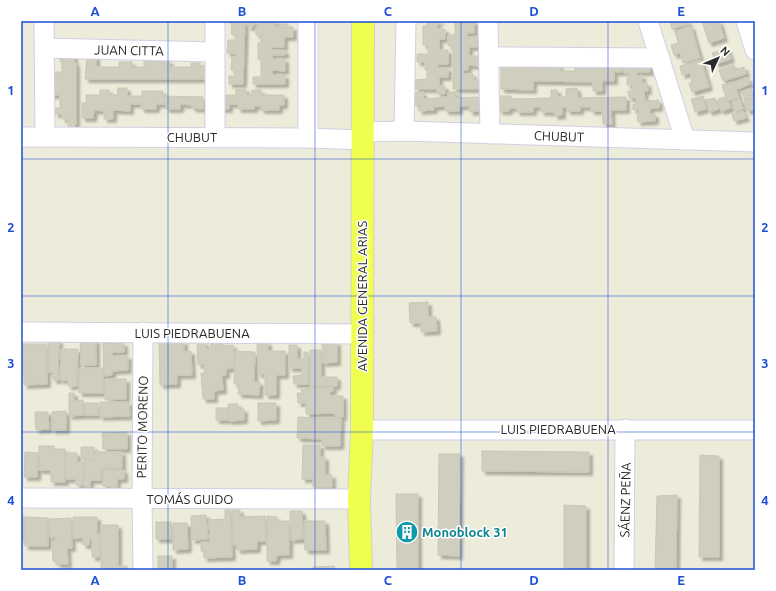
<svg xmlns="http://www.w3.org/2000/svg" width="776" height="591" font-family="Ubuntu,sans-serif">
<style>
.building{fill:#cfcebf;stroke:#c9c8b4;filter:url(#shadow)}
.lines{fill:none;stroke-linecap:round;stroke-linejoin:round}
.minor-casing{stroke:#d2cfe4;stroke-width:21}
.major-casing{stroke:#d0d0d0;stroke-width:24}
.minor{stroke:#fff;stroke-width:19}
.major{stroke:#effe4f;stroke-width:22}
.grid{fill:none;stroke:#1d4ed8;stroke-width:1;stroke-opacity:0.55}
.labels{text-anchor:middle;stroke-width:3;stroke-linejoin:round;paint-order:stroke}
.street-label{font-size:13px;fill:#2a2a2a;stroke:#fff}
.culture-label{font-size:13px;font-weight:bold;fill:#0d838f;stroke:#fff;text-anchor:start}
.neatline{fill:none;stroke:#1d4ed8;stroke-width:1.5}
.grid-label{font-size:13px;text-anchor:middle;font-weight:bold;fill:#1d4ed8}
</style>
<defs>
<filter id="shadow"><feDropShadow dx="3.5" dy="3.5" stdDeviation="1" flood-color="#0004"/></filter>
</defs>
<rect width="100%" height="100%" fill="#edebda"/>
<!-- building -->
<g class="building">
<path d="M229 21H245L243 84H229V76H235V71L231 70 232 57H236V54L227 53 228 40H236V35L231 34 232 23H229Z"/>
<path d="M248 21H285V22H275V27H293V37H284V47H272V50H285V55H272V59H285V71L272 70V75H285V84H253V77H261V59H258V43H261V35H256V27H261V22H253V27H248Z"/>
<path d="M424 21H440V22H437V29H445V39H439V50H448V64H438V68H448V77H439V86H445V94H437V89H415V80L427 79V70H425V62H417V54H428V45H423V26H427L428 21Z"/>
<path d="M455 21H474V33H467V37H478L477 47H469V56H479V66L468 65V70H463V74H473V80H480V89H453V46H448V35H455Z"/>
<path d="M670 21H688L689 24 672 29Z"/>
<path d="M702 21H719L724 38 709 43Z"/>
<path d="M691 26 700 58 683 63 680 53 674 55 671 45 678 43 675 31Z"/>
<path d="M727 48 731 59 716 64 712 53Z"/>
<path d="M60 54 74 55V63H76V124L75 125 74 129H68V119H62V114H55V108H60V95H50V72H62V62H60Z"/>
<path d="M87 55H96V67H119V62H132V67H144V60L170 61 169 67H191V63H200V66H207V79H85Z"/>
<path d="M526 59 560 65V71H575V60L595 64 594 68H601V63H622V72H614V81H602V91H593V82L533 81V90L501 89V66L519 62V68H526Z"/>
<path d="M624 59 649 62 650 72H637V76L642 75V83H647L648 91H644L645 101 659 100V108H650V114H655V121L638 122 637 116H639V110H633V104H637L636 98H629L628 91H633V85H627V79H629V73H624Z"/>
<path d="M701 60 709 87 692 92 689 83 692 82 690 73 682 75 680 66Z"/>
<path d="M734 65 736 70 744 67 746 74 723 81 719 70Z"/>
<path d="M747 77 750 84 738 89 735 82Z"/>
<path d="M734 82 739 98 727 101 722 85Z"/>
<path d="M118 88H127V96H142V91H163V96L203 97V109L192 108V105L180 104V109H166V104H156V109H141V104H130V111L113 110V119H104V111L94 110 93 118H82V103H86V95H100V90H109V95H117Z"/>
<path d="M577 88 578 98 626 97V110H611L612 124H603L602 111H591V107H580V111H567V107H562V115L555 116 554 112H541V107H533V112H517L516 108H509V111H499V96H511V99L551 98V90H557L558 97H566V89Z"/>
<path d="M751 88 754 97 745 100 742 91Z"/>
<path d="M236 89H246V95H252V90H261V95H284V105H279V110H261V106H254V109H238V104H229V109H220V95H236Z"/>
<path d="M423 92V99L448 97V92H456V98L479 97V111L470 112 469 106H459V111H445V106L433 107 434 110 419 111V107H421V105H415L414 93Z"/>
<path d="M703 96 706 109 695 112 691 99Z"/>
<path d="M725 97 726 102H729L731 108 721 111 718 99Z"/>
<path d="M715 98 719 109 709 112 706 100Z"/>
<path d="M754 98 755 109 747 111 744 101Z"/>
<path d="M740 99 743 109 734 111 732 102Z"/>
<path d="M743 111 746 118 734 121 732 114Z"/>
<path d="M428 302V317H436L437 331 421 332V323H410L409 303Z"/>
<path d="M48 340H59L58 380H53V372H48Z"/>
<path d="M80 340H96V365H81Z"/>
<path d="M184 341V352L191 351 192 375H177V384L160 385 159 342Z"/>
<path d="M220 341V346L233 345 235 368 226 369V375H222L223 390 214 391V399H203L201 373H205L204 364 198 365 197 343 205 342 206 349 211 348V342Z"/>
<path d="M268 342V351H285V375H276V395H265V374H258L257 343Z"/>
<path d="M337 342V362L323 363 322 343Z"/>
<path d="M103 343H124V352H112V356H128V370L112 371V375L104 376Z"/>
<path d="M23 344H46L47 384 24 385Z"/>
<path d="M289 345H297V359H304V352H308V384H294L293 376 302 375V368H289Z"/>
<path d="M61 349H78L77 386H68V380H60Z"/>
<path d="M310 350H321V377H337V386H310Z"/>
<path d="M235 351 255 352 254 382H260L259 395 238 394 239 384H234Z"/>
<path d="M79 368H103L104 393H79Z"/>
<path d="M105 379H126V399L105 400Z"/>
<path d="M333 387V391H330V396H343V417L335 418V413L306 414V403H298L297 393H302L301 390 306 389V388Z"/>
<path d="M69 393H74V401L83 400 84 415 69 416Z"/>
<path d="M100 402H129L130 416 100 417Z"/>
<rect x="85" y="403" width="13" height="12"/>
<path d="M258 403H276V420L258 421Z"/>
<path d="M228 404H238V409H244V420L229 421Z"/>
<rect x="216" y="408" width="12" height="12"/>
<path d="M66 411V430H52V412Z"/>
<path d="M35 412H48L49 429 36 430Z"/>
<path d="M298 417 341 419 340 446H322V439L297 438Z"/>
<path d="M127 432V449H103L102 433Z"/>
<path d="M303 445H320V457H325V475H332V487H313V479H302Z"/>
<path d="M39 446H54V449H65V482H51V470H39Z"/>
<path d="M81 447H94V460L81 459Z"/>
<path d="M482 451 589 452V472L482 471Z"/>
<path d="M25 452 38 453 37 477H24Z"/>
<path d="M94 452H122V468H101V480H90V487L84 486V460H94Z"/>
<path d="M66 453H77V462H84L83 485H76V479H65Z"/>
<path d="M439 454H460L459 556 438 555Z"/>
<path d="M700 455 719 456V557H699Z"/>
<path d="M103 469 124 470V479H117V487L103 486Z"/>
<path d="M396 494H418V570H397Z"/>
<path d="M677 495 676 570H655L657 496Z"/>
<path d="M564 505 586 506V570H564Z"/>
<path d="M225 508H230L232 557 204 558V551H201V542H210L209 520 225 519Z"/>
<path d="M232 510H240V517L265 516 266 541H257V549L237 550V545H233Z"/>
<path d="M290 511H302L303 539 291 540Z"/>
<path d="M206 515 208 539 192 540 191 516Z"/>
<rect x="21" y="516" width="3" height="25"/>
<path d="M267 516 277 517V521H289V555H277L276 561H267Z"/>
<path d="M25 517 48 518V546H25Z"/>
<path d="M73 517H97V534H100V557H92V538H90L89 545H83V538H73Z"/>
<path d="M71 518 72 548H67L68 564H57V561H53L52 542 56 541V537H50L49 519Z"/>
<path d="M304 521H325L326 550H305Z"/>
<rect x="156" y="522" width="15" height="17"/>
<path d="M173 523H187L188 549 173 550Z"/>
<path d="M101 525H118V566H127V570H101Z"/>
<rect x="158" y="556" width="14" height="13"/>
<path d="M334 566 335 570H313V567Z"/>
</g>
<g class="lines">
<!-- minor casing -->
<g class="minor-casing">
<g id="minor">
<path d="M44 21 45 137"/>
<path d="M308 21V138"/>
<path d="M488 21 490 134"/>
<path d="M648 21 685 140"/>
<path d="M746 21 755 50"/>
<path d="M44 48 215 52"/>
<path d="M489 57 660 58"/>
<path d="M404 131 406 21"/>
<path d="M363 132 404 131 755 142"/>
<path d="M21 137 308 138 363 140"/>
<path d="M215 137V21"/>
<path d="M21 332 362 334"/>
<path d="M143 332 142 499 143 570"/>
<path d="M362 430H755"/>
<path d="M21 498 359 499"/>
<path d="M624 570 625 429"/>
</g>
</g>
<!-- major casing -->
<g class="major-casing">
<path id="major" d="M361 570 359 499 362 430 363 21"/>
</g>
<!-- minor -->
<use href="#minor" class="minor"/>
<!-- major -->
<use href="#major" class="major"/>
</g>
<!-- grid -->
<path class="grid" d="M168 21V570M315 21V570M461 21V570M608 21V570M21 159H755M21 296H755M21 432H755"/>
<!-- icons -->
<defs>
<g id="building-disc" transform="scale(1.15)"><circle r="9.5" fill="#0f9aa8" stroke="#fff"/><path d="M-4-6H4V6H1V3H-1V6H-4ZM-2.5-4.3h1.7v1.8h-1.7ZM.8-4.3h1.7v1.8H.8ZM-2.5-1h1.7V.8h-1.7ZM.8-1h1.7V.8H.8Z" fill="#fff"/></g>
</defs>
<g fill-rule="evenodd">
<use href="#building-disc" x="407" y="532"/>
</g>
<g class="labels">
<!-- street labels -->
<g class="street-label">
<text transform="translate(129 50) rotate(1)" y="5">JUAN CITTA</text>
<text transform="translate(559 136) rotate(2)" y="5">CHUBUT</text>
<text x="192" y="142">CHUBUT</text>
<text transform="translate(362 296) rotate(-90)" y="5">AVENIDA GENERAL ARIAS</text>
<text x="192" y="338">LUIS PIEDRABUENA</text>
<text transform="translate(142 427) rotate(-89)" y="5">PERITO MORENO</text>
<text x="558" y="434">LUIS PIEDRABUENA</text>
<text x="190" y="504">TOMÁS GUIDO</text>
<text transform="translate(625 500) rotate(-89)" y="5">SÁENZ PEÑA</text>
</g>
<!-- culture labels -->
<g class="culture-label">
<text x="422" y="537">Monoblock 31</text>
</g>
</g>
<!-- border -->
<rect width="776" height="591" fill="none" stroke="#ffffff" stroke-width="44"/>
<!-- north arrow -->
<g transform="translate(718 58) rotate(46)" stroke="#ffffff" stroke-width="3" paint-order="stroke">
<path d="M0-3L7 15L0 10L-7 15Z" fill="#2a2a2a"/>
<text y="-6" font-size="11" font-weight="bold" text-anchor="middle" fill="#2a2a2a">N</text>
</g>
<rect x="22" y="22" width="732" height="547" class="neatline"/>
<g class="grid-label">
<text x="95" y="16">A</text>
<text x="242" y="16">B</text>
<text x="388" y="16">C</text>
<text x="534" y="16">D</text>
<text x="681" y="16">E</text>
<text x="11" y="95">1</text>
<text x="765" y="95">1</text>
<text x="11" y="232">2</text>
<text x="765" y="232">2</text>
<text x="11" y="368">3</text>
<text x="765" y="368">3</text>
<text x="11" y="505">4</text>
<text x="765" y="505">4</text>
<text x="95" y="585">A</text>
<text x="242" y="585">B</text>
<text x="388" y="585">C</text>
<text x="534" y="585">D</text>
<text x="681" y="585">E</text>
</g>
</svg>
